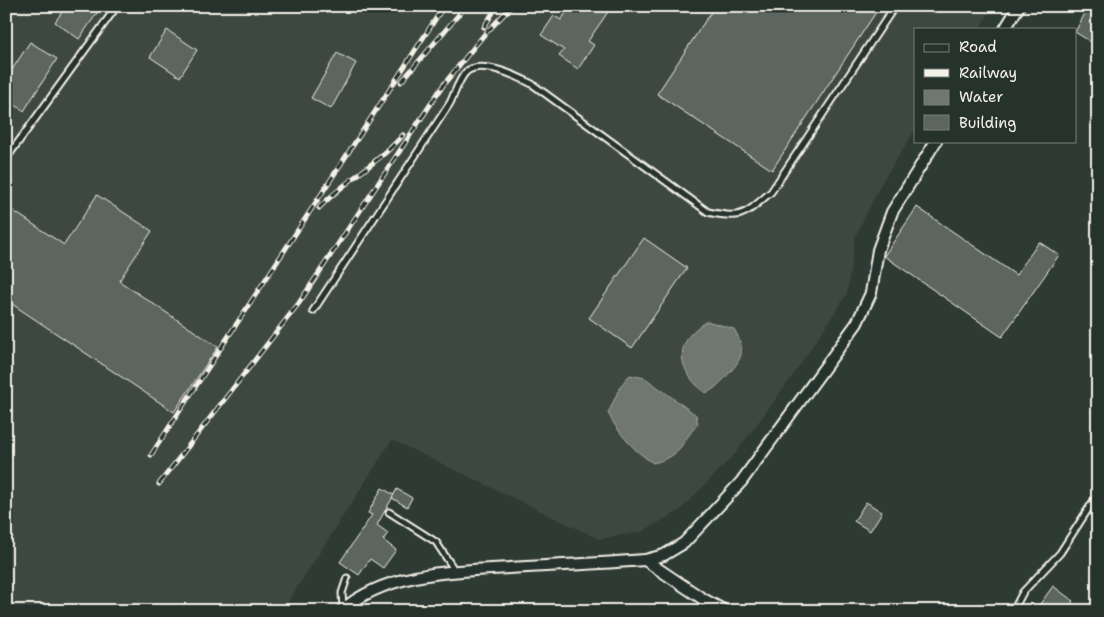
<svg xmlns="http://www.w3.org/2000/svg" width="1104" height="617" font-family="'Shantell Sans',sans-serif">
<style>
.built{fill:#3c4841}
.water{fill:#6f7770;stroke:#a4a8a0}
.building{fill:#5c655e;stroke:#f4f1e8}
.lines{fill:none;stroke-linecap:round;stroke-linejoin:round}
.service-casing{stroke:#f4f1e8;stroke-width:9}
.minor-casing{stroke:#f4f1e8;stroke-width:14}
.service{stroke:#26332d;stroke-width:5}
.minor{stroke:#26332d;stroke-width:10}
.rail-casing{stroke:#f4f1e8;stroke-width:5}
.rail{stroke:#26332d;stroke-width:3;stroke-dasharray:9;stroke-linecap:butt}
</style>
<rect width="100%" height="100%" fill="#2e3b34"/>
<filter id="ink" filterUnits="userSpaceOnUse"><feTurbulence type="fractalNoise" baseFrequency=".02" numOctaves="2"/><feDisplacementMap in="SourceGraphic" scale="10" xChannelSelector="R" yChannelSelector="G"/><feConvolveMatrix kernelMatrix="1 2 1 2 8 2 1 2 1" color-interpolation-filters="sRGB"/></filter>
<g filter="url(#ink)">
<!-- built -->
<path class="built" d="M6 6H994L979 29H915V130L882 182 855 237 847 294 791 378 735 454 679 511 641 532 599 539 392 440 282 611H6Z"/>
<!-- water -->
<g class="water">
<path d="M707 321 734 329C748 353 741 360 724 379 718 385 714 390 705 393 676 369 673 341 707 321Z"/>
<path d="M630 375 645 378 696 415 698 424C679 444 683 456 653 463 634 451 618 433 608 413 615 400 619 384 630 375Z"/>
</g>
<!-- building -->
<g class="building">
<path d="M66 6H102L79 39 55 22Z"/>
<path d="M571 6H612L588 41 594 45 578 69 559 56 564 50 541 35 554 16 561 20Z"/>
<path d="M715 6H880L772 170 657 94Z"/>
<path d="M1089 6 1098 12V32L1091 42 1075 32Z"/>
<path d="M167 30 197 50 180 77 150 57Z"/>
<path d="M30 42 57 59 24 111 6 99 12 89 6 85V79Z"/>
<path d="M337 53 356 63 331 109 311 98Z"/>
<path d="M97 195 152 231 119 281 218 347 174 412 6 300V206L64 245Z"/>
<path d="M917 207 1016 275 1039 242 1059 255 1002 337 884 256Z"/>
<path d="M644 238 687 268 632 348 589 318Z"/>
<path d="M382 488 394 495 377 525 388 533 383 540 396 550 383 568 370 559 359 575 340 562 372 515 368 513Z"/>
<path d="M397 489 412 498 407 507 392 498Z"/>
<path d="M866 502 882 512 870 531 854 521Z"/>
<path d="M1053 586 1073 601 1066 611H1035Z"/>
</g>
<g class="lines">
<!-- service casing -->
<g class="service-casing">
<g id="service">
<path d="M6 159 117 6"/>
<path d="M313 311 450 103C454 95 459 79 466 72 481 59 517 76 532 84L708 212C743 220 745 214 771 192L895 6"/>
<path d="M389 512 436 542 455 571"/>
<path d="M343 608 342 593 347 578"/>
<path d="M1013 611 1023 592 1060 553 1098 494"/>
</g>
</g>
<!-- minor casing -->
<g class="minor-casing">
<g id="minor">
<path d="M1005 29 1019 6"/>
<path d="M645 560 703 599 725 611"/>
<path d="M341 611C390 568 466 571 527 567 566 565 605 563 645 560L664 555 684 543 741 482 857 323 871 293 878 250 892 212 936 141"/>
</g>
</g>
<!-- service -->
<use href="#service" class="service"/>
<!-- minor -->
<use href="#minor" class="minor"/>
<!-- rail casing -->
<g class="rail-casing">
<g id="rail">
<path d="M484 27 497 6"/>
<path d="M401 82 466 6"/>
<path d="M319 208C344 181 378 164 403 135"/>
<path d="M151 455 444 6"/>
<path d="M159 484 299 303 444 84 483 36 512 6"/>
</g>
</g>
<!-- rail -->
<use href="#rail" class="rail"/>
</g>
</g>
<!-- margin -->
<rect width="1104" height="617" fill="none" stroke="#26332d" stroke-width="25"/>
<rect x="12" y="12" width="1079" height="592" fill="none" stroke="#f4f1e8" stroke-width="2" filter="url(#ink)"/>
<!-- legend -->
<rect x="914" y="28" width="162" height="115" fill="#26332d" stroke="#787f78"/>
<rect x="924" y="44" width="25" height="8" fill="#26332d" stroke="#787f78"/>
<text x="959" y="52" font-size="15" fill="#f4f1e8">Road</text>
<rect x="924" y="69" width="25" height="8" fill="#f4f1e8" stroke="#787f78"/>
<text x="959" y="78" font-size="15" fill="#f4f1e8">Railway</text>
<rect x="924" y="90" width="25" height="15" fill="#6f7770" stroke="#787f78"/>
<text x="959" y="102" font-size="15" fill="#f4f1e8">Water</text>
<rect x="924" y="115" width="25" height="15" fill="#5c655e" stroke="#787f78"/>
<text x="959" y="128" font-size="15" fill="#f4f1e8">Building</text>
</svg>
